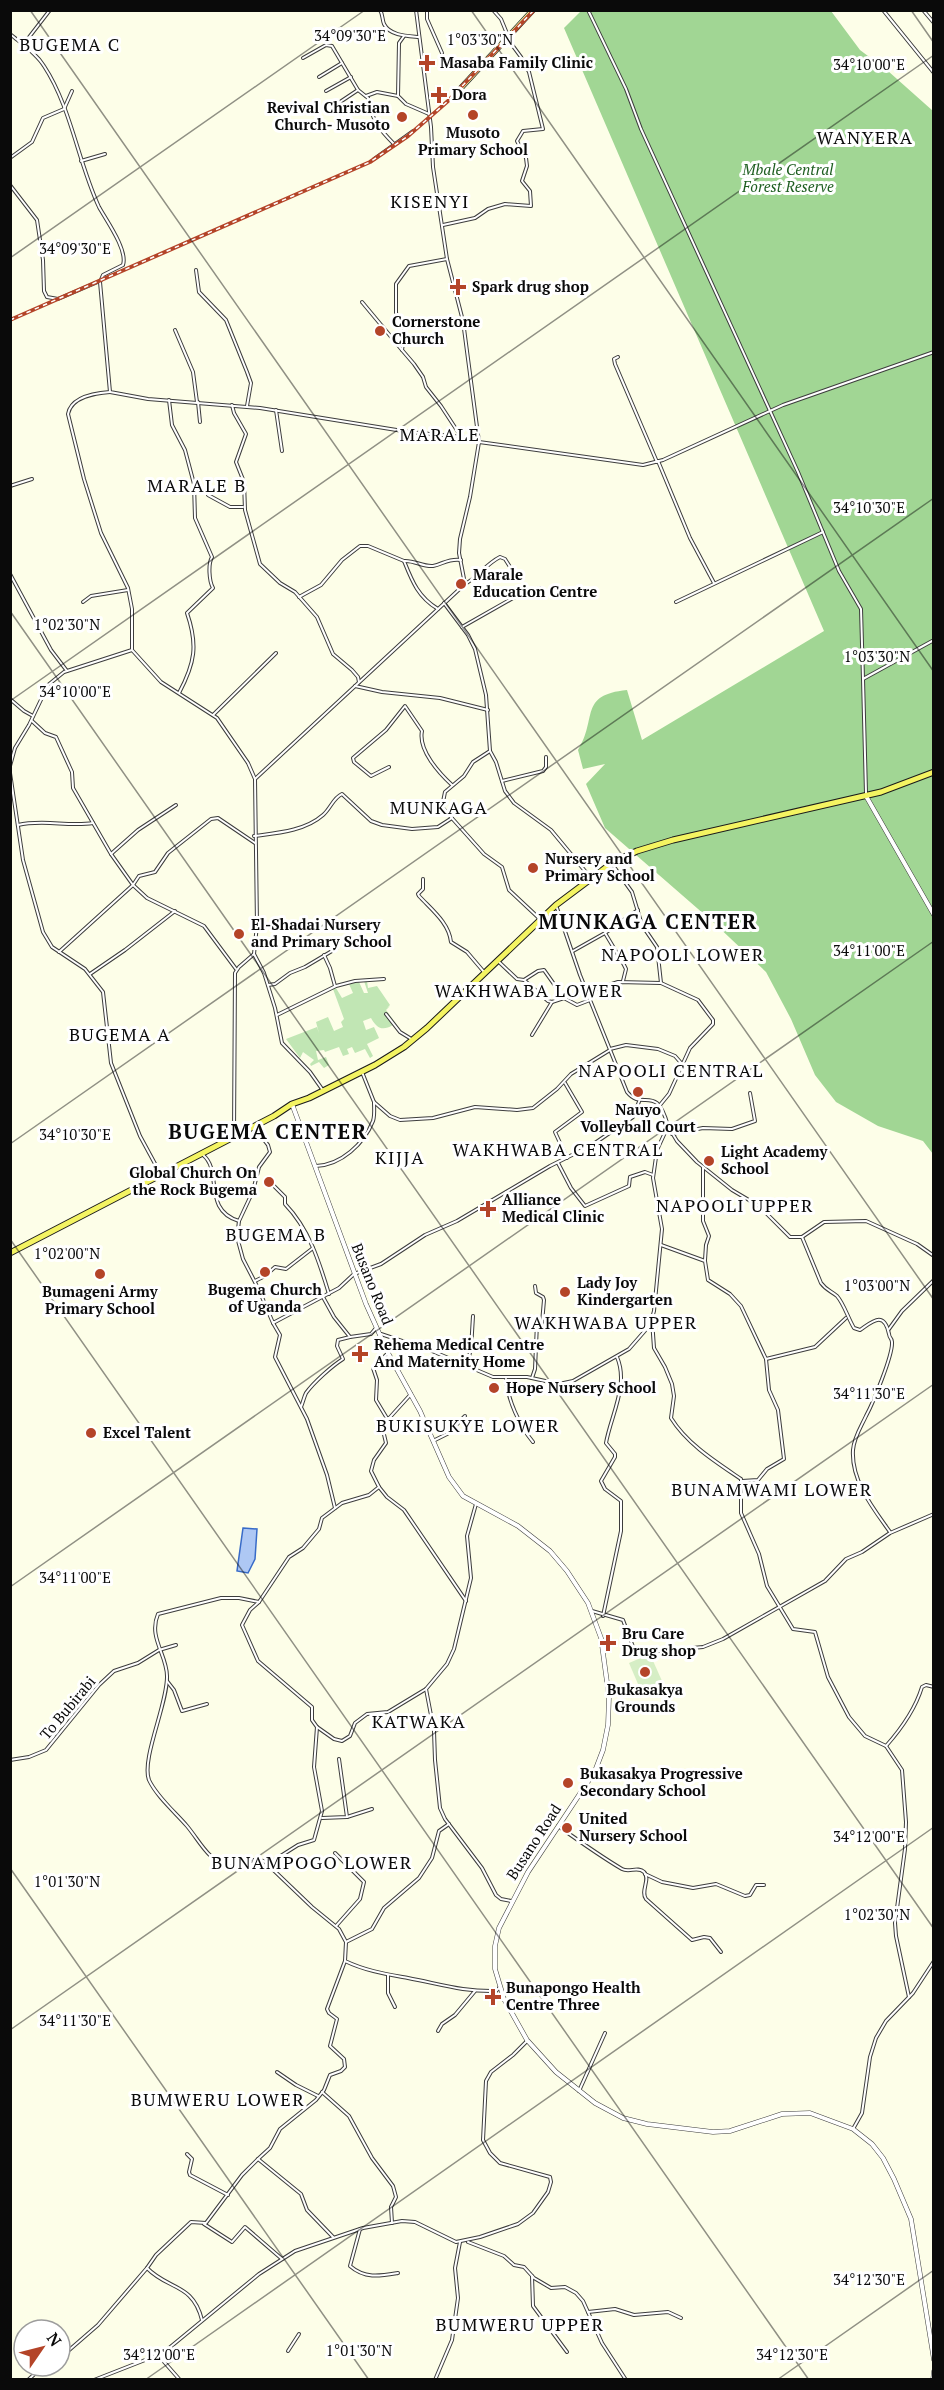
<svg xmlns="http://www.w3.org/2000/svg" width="944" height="2390" font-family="'PT Serif',serif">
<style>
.green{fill:#c1e6b4}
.forest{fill:#a1d694}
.pitch{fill:#d6eec5}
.water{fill:#aec8f4;stroke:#386bc8;stroke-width:1.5}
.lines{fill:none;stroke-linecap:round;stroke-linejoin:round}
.minor-casing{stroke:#3d3d3d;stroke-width:4}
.tertiary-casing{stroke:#3d3d3d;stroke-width:5}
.secondary-casing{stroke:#2c2c2c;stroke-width:6}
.primary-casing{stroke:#1b1b1b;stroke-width:7}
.minor{stroke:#fff;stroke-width:2}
.tertiary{stroke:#fff;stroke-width:4}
.secondary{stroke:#f0fca4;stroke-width:4.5}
.primary{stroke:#f4f462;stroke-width:5}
.rail-casing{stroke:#b44428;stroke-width:4}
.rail{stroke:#fff;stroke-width:1.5;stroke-dasharray:4.5;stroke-linecap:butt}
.ticks{fill:none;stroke:#0a0a0a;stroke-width:1.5;stroke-opacity:0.45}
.poi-dot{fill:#b44428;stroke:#fff;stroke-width:2}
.labels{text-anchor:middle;stroke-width:6;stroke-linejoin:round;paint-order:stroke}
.poi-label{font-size:15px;font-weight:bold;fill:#0a0a0a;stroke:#fff;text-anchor:start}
.park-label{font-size:15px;font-style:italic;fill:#1e5e20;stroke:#fff}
.street-label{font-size:15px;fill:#0a0a0a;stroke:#fff}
.quarter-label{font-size:18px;letter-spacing:1.5px;fill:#0a0a0a;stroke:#fff}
.district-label{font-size:21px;font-weight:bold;letter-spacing:1.5px;fill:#0a0a0a;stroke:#fff}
.ticks-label{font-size:15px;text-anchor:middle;fill:#0a0a0a;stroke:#fff;stroke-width:6;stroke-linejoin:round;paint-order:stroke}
</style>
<rect width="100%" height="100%" fill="#fdfee8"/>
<!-- green -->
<path class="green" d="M364 981H367L368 988 377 986 390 1005 387 1008 390 1006 386 1010 397 1025 386 1012 385 1013 393 1025C383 1031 377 1029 371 1018L363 1021 366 1030 374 1027 379 1038 367 1044 373 1056 370 1058 365 1049 355 1053 352 1047 347 1049 349 1054 343 1056 339 1047 325 1052 324 1050 316 1051 318 1060 326 1057 329 1065 324 1068 319 1062 311 1066 310 1064 314 1060 303 1052 300 1058 286 1039 317 1027 319 1033 316 1022 328 1017 334 1031 343 1027 341 1022 344 1019 333 989 336 988 342 998 353 993 349 984 359 982 364 993H368Z"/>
<!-- forest -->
<path class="forest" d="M581 11H831L860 50 888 71 933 111V1154L923 1141 878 1126 836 1102 815 1075 791 1019 766 972 713 922 605 828 586 784 605 764 583 769 578 750C598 718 578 695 627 690L642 740 824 631 564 28Z"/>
<!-- pitch -->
<path class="pitch" d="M650 1654 662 1681 641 1691 629 1663Z"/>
<!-- water -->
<path class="water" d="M243 1528 257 1529 255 1559 248 1573 237 1571Z"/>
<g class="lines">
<!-- minor casing -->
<g class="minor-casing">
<g id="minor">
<path d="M380 10C383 15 382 19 384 24 390 36 408 36 419 37"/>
<path d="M427 10V19L442 53"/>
<path d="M493 10 501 19 508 36"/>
<path d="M588 10 626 89 641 129 798 472 839 571 861 609 863 679"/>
<path d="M883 10 934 73"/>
<path d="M923 10 934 23"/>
<path d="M10 34C22 44 36 53 44 66 71 107 78 162 99 207 106 220 128 250 123 265L103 275 100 282 110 392 148 399 260 408 409 432 474 438 479 442 643 465 663 460 783 405 934 352"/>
<path d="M404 36 399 43 398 96 406 104 429 114"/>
<path d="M23 45 50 10"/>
<path d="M303 58 326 45 332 46 358 90 368 98C371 119 380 130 394 144"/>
<path d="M319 77 342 63"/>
<path d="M326 91 351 77"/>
<path d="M366 96 377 92 398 96"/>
<path d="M331 108 358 90"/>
<path d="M10 158 32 142 43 118 64 109 72 91"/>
<path d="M374 159 413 131"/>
<path d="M81 161 105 154"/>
<path d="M10 185 37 220 43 260 44 291 47 297 58 299 100 281"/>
<path d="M443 225 475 218 488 209 505 204 531 206 530 191 522 181 527 166 526 158 517 141 523 131 543 129 529 72 521 57 507 38"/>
<path d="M447 259 409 266 396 284V313L405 330 402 350 414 364 423 377 426 387 441 406 460 435"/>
<path d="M196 270 199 292 226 320 247 372 251 383 247 406"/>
<path d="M362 302 402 350"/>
<path d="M175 330 193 372 197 402"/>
<path d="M618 357 614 359 615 364 657 462"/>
<path d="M110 392C96 393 71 397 68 414L84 479 101 533 128 588 132 609V649"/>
<path d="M169 400 172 425 185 450 194 484 195 518 212 557C208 564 209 581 213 588L187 613C198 645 195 663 179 693"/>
<path d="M198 402 200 422"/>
<path d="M232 405 234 413 246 434 236 462 244 482 245 510 260 564 280 583 295 592 317 617 333 654 352 670 358 677 359 682"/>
<path d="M276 410 282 451"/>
<path d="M658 461 690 538 714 583"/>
<path d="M10 486 32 479"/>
<path d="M208 495 230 507H243"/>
<path d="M404 561C414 560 423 567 433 566 443 564 449 558 461 560"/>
<path d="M10 574 51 650 67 671"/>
<path d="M465 584C478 577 486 564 500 557L505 559 512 570"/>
<path d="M299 597 321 585 342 560 360 546H368L404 561C412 581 418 597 438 609"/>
<path d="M83 602 91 596 128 590"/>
<path d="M676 602 823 532"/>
<path d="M444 603 468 635 475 649 486 695 490 751 496 762 505 791 514 803 551 830 590 877"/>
<path d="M462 627 513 598 540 588"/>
<path d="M355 686 382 692 440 698 488 710"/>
<path d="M10 699 24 711 33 716"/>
<path d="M213 715 276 653"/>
<path d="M32 721 45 733 56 737 72 772 73 788 111 854 133 885 147 898 204 926 236 969"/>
<path d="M490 751 473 762 464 776 445 792 442 807 484 854 502 867 509 890 541 920"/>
<path d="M10 766 15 748 29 725 48 685 64 672 132 650 161 682 217 718 248 763 255 779"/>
<path d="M389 767 371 776 354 762 353 758 386 730 405 706 422 731C418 750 439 773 452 785"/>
<path d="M10 773 23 860 43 932 52 947 85 969 103 992 111 1063 140 1136 160 1173"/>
<path d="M502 781 543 771 546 767V757"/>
<path d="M866 793 863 679 934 640"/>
<path d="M18 825C43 819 69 827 93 823"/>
<path d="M254 836C277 833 305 831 323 815 331 808 333 798 342 794L371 821 382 825 412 829 438 827 452 818"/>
<path d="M111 854 138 830 176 805"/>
<path d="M612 864 632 892 642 925 657 947 661 983"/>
<path d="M423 879V889L418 894 419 896C432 910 449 923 451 942L467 952 484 972"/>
<path d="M605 933 624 965 626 969 623 981"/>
<path d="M573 951 605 933 638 910"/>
<path d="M59 952 133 885 139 876 155 872 168 853 211 819 218 818 255 843"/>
<path d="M254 954 264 973 275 1008 282 1043 310 1072 322 1089"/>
<path d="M324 955 330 968 335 986"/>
<path d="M499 962 517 979 524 980 548 1001 552 1002 564 998 577 1005 590 1000"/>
<path d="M90 974 125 950 175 911"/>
<path d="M524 980 538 971 544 970 556 987"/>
<path d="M268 985 275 984 290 973 305 967 337 948"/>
<path d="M587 992 618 982 661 983 698 1000 713 1020V1024L690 1048 669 1094 660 1105"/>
<path d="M386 1014 400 1032 413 1040"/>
<path d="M277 1015 336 986 355 981 384 979"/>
<path d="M532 1035 552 1002"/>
<path d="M610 1049 626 1045 658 1049 675 1056 682 1064"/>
<path d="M362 1072 374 1102 390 1116 400 1120 433 1118 475 1107 517 1110 533 1108 557 1089 571 1074 610 1050"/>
<path d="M565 1083 582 1112 555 1132 567 1158"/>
<path d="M668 1126 677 1141 697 1162 732 1190 759 1206 790 1237H802L824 1222 866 1221 917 1244 934 1256"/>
<path d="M254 1127 268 1145 270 1152 259 1167 253 1191 239 1221 237 1237 243 1259 259 1290 273 1323 339 1288 354 1274 381 1264 425 1235 457 1221 550 1166 592 1145 633 1117 640 1099"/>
<path d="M672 1134 703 1128 732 1129 755 1121 750 1093"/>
<path d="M234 1135 235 973 239 967 254 954 257 925 255 779 465 584 459 553 460 539 470 497 479 442 463 321 447 259 433 167 431 127 416 10"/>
<path d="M203 1155C223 1171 202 1210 239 1221"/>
<path d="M558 1163 571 1188 585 1206 629 1186 630 1177 645 1172 653 1175"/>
<path d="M316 1166C341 1165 364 1144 373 1121 375 1115 374 1108 374 1102"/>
<path d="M703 1167V1221L709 1236 706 1245 705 1260"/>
<path d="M272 1181 273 1185 285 1197V1204C309 1229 319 1261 329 1294"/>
<path d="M802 1237 821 1283C826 1290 831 1291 837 1296 844 1304 848 1318 854 1328L860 1330C872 1322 884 1310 889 1334 890 1340 891 1336 892 1342 893 1355 873 1403 866 1416 861 1427 854 1437 853 1450 851 1481 873 1508 890 1532"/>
<path d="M661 1245 705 1261 708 1280 730 1294 741 1306 766 1359 815 1347 846 1318"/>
<path d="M255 1281 265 1276 275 1267 286 1269 313 1248"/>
<path d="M323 1297 334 1317 350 1337 371 1334 376 1328"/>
<path d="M652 1320 654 1348 665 1367 672 1384 674 1396 671 1418C687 1444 716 1462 741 1479V1513L759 1554 767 1586 793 1629 815 1632 828 1677 849 1717 865 1736 886 1746 902 1770 906 1822 905 1849 895 1923 896 1936 909 1997"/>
<path d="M273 1323 280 1335 275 1357 307 1419 327 1475 335 1508"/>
<path d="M889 1329 902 1311 934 1280"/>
<path d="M381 1334 432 1351 493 1377H527L559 1384 573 1381 629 1349 650 1325 654 1311 662 1229 653 1178 657 1150 668 1126C656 1082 643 1112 627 1092L580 975 557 908"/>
<path d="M466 1367 471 1349 473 1316"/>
<path d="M532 1378 535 1369 537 1323H542L544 1300 543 1297 536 1293 535 1286"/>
<path d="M506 1379C508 1400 519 1425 533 1442"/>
<path d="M411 1394 382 1426 386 1443 374 1460 371 1471 379 1487 369 1495 342 1503 322 1518 319 1529 303 1548 289 1557 259 1602 239 1598H221L158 1614C148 1637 167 1655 167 1676 168 1703 141 1759 149 1780 157 1797 175 1812 187 1826 201 1843 207 1859 229 1867L254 1860 264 1861 312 1907 339 1929 346 1942 345 1961C366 1971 386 1974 408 1978 440 1984 464 1992 496 1991L499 1988"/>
<path d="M301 1407C303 1402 304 1397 306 1393 314 1382 332 1366 343 1359L337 1346 338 1340 350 1337"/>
<path d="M388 1420 376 1400 377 1380 373 1368 388 1353"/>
<path d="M433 1441 447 1434 465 1416"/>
<path d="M742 1481 758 1480 767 1469 784 1459 778 1410 769 1390 766 1359"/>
<path d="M379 1487 387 1497 404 1510 466 1601"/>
<path d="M476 1504 467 1536 471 1578 454 1649 447 1664 426 1689 434 1731 435 1760 440 1808 445 1819 482 1868 496 1895 501 1899 511 1901"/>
<path d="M259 1602 250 1610 242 1625 258 1661 312 1707V1720L317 1727 314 1767 322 1811 314 1840 298 1845 268 1864"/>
<path d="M592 1611 623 1620 636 1655 654 1649 659 1651 703 1647 723 1639 825 1581 846 1559 862 1552 890 1533 934 1514"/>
<path d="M603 1616 621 1531V1501L605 1489 601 1481 615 1457V1454L606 1443C611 1415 629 1385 617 1357"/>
<path d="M167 1681 174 1690 182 1711 207 1704"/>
<path d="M317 1727 334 1739 342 1741 350 1736 355 1723 367 1714 388 1712 426 1689"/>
<path d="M886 1746C902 1728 915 1710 922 1687L926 1685 934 1687"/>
<path d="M339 1759 347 1817"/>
<path d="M10 1760 29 1757 46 1750 99 1685 114 1671 138 1663 159 1650 176 1645"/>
<path d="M322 1818 347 1817 372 1809"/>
<path d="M558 1826C579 1841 600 1856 622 1869 629 1873 638 1866 644 1872 651 1879 640 1891 646 1899L692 1940 704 1937 710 1938 721 1952"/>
<path d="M335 1853 364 1882 360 1899 336 1926"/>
<path d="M645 1874 662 1882 693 1888 716 1884 745 1896 750 1895 756 1885H764"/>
<path d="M346 1942 372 1929 384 1908 419 1878 432 1858 439 1831 449 1824"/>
<path d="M388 1975V1993L395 2007"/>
<path d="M438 2031 442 2024 455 2015 475 1991"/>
<path d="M277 2072 296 2085 318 2096"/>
<path d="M579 2091 605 2033"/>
<path d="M322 2092 349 2116 372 2158 393 2186 396 2197 391 2207 392 2223"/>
<path d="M853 2129 862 2113 870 2057 876 2038 886 2021 913 1993 934 1961"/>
<path d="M187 2154 192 2159 189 2172 190 2175 228 2195"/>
<path d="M204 2224 232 2242 245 2227 282 2259"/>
<path d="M360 2229 350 2266C365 2279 380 2276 398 2273"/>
<path d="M333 2237 307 2210 301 2194 258 2159 270 2148 280 2129 316 2100 324 2090 330 2075 341 2071 345 2067 344 2059 330 2046 337 2019 329 2013 327 2009 345 1961"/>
<path d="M468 2242 504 2256 514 2265 524 2267 534 2278 551 2288 565 2287 576 2293 583 2301 602 2343 626 2380"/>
<path d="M532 2276 533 2306 567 2352"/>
<path d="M588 2312 615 2309 634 2315 668 2312 681 2318"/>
<path d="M202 2320C193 2283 168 2290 147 2268L156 2255 191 2222 206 2223 242 2175 258 2159"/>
<path d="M288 2351 299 2334"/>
<path d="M158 2355 180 2380"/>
<path d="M60 2358 98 2325 147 2268"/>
<path d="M28 2380 39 2370 50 2366"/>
<path d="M94 2380 163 2353 259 2274 295 2251 363 2228 402 2221 415 2222 456 2242 480 2237 518 2224 533 2213 548 2192 551 2182 550 2177 500 2163 490 2153 483 2140 486 2081 491 2072 513 2055 527 2041"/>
<path d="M435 2380 452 2340 458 2298 455 2268 460 2242"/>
</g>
</g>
<!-- tertiary casing -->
<g class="tertiary-casing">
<g id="tertiary">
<path d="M866 796 934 915"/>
<path d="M292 1104 366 1304 388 1353 420 1411 449 1477 463 1496 518 1526 550 1551 567 1571 588 1603 601 1638 609 1697 608 1725 603 1750 595 1771 528 1872 499 1928 495 1946V1969L504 1999 527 2040 556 2072 595 2103 623 2118 647 2124 713 2132 730 2131 782 2114 810 2113 853 2129 872 2144 883 2158 894 2179 911 2219 934 2360"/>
<path d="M933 2380 934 2371"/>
</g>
</g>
<!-- secondary casing -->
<g class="secondary-casing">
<path id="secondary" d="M460 89 533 10"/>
</g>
<!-- primary casing -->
<g class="primary-casing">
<path id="primary" d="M10 1253 274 1116 292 1104 309 1098 375 1065 404 1047 427 1028 556 905 612 863 637 851 673 840 881 792 934 772"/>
</g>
<!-- minor -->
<use href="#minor" class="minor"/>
<!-- tertiary -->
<use href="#tertiary" class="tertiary"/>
<!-- secondary -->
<use href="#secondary" class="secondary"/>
<!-- primary -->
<use href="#primary" class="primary"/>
<!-- rail casing -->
<g class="rail-casing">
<path id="rail" d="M10 320 370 162 408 136 448 101 534 10"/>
</g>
<!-- rail -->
<use href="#rail" class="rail"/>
</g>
<!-- ticks -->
<path class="ticks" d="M30 10 934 1300M471 10 934 672M911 10 934 43M10 258 365 10M10 611 934 1929M10 701 934 55M10 1144 934 498M10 1239 809 2380M10 1587 934 941M10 1868 369 2380M10 2030 934 1384M145 2380 934 1827M777 2380 934 2270"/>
<!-- markers -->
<g class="poi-dot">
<path d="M424 54h6v6h6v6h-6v6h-6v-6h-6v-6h6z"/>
<path d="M436 86h6v6h6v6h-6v6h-6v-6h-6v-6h6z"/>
<circle cx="473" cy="115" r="6"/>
<circle cx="402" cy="117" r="6"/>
<path d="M455 278h6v6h6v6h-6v6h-6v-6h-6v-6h6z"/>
<circle cx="380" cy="331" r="6"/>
<circle cx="461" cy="584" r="6"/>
<circle cx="533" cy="868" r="6"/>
<circle cx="239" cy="934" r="6"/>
<circle cx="638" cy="1092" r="6"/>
<circle cx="709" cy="1161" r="6"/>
<circle cx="269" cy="1182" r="6"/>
<path d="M485 1200h6v6h6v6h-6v6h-6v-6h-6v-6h6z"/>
<circle cx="265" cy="1272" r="6"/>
<circle cx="100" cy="1274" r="6"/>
<circle cx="565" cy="1292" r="6"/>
<path d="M357 1345h6v6h6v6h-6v6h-6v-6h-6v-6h6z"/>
<circle cx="494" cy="1388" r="6"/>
<circle cx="91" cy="1433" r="6"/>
<path d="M605 1634h6v6h6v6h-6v6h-6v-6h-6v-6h6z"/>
<circle cx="645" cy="1672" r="6"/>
<circle cx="568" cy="1783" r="6"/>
<circle cx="567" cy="1828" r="6"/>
<path d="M490 1988h6v6h6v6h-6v6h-6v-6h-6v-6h6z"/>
</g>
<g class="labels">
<!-- poi labels -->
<g class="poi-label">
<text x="440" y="68">Masaba Family Clinic</text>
<text x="452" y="100">Dora</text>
<text x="390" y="113" text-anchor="end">Revival Christian<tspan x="390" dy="17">Church- Musoto</tspan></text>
<text x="473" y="138" text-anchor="middle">Musoto<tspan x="473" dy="17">Primary School</tspan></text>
<text x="472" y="292">Spark drug shop</text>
<text x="392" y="327">Cornerstone<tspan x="392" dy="17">Church</tspan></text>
<text x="473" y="580">Marale<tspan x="473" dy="17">Education Centre</tspan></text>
<text x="545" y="864">Nursery and<tspan x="545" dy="17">Primary School</tspan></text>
<text x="251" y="930">El-Shadai Nursery<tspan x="251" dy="17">and Primary School</tspan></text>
<text x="638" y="1115" text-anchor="middle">Nauyo<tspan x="638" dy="17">Volleyball Court</tspan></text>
<text x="721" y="1157">Light Academy<tspan x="721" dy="17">School</tspan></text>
<text x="257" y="1178" text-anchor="end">Global Church On<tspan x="257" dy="17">the Rock Bugema</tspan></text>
<text x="502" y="1205">Alliance<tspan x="502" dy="17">Medical Clinic</tspan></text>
<text x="577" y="1288">Lady Joy<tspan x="577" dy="17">Kindergarten</tspan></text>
<text x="265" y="1295" text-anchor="middle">Bugema Church<tspan x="265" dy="17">of Uganda</tspan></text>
<text x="100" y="1297" text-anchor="middle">Bumageni Army<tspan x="100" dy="17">Primary School</tspan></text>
<text x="374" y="1350">Rehema Medical Centre<tspan x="374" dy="17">And Maternity Home</tspan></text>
<text x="506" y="1393">Hope Nursery School</text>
<text x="103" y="1438">Excel Talent</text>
<text x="622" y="1639">Bru Care<tspan x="622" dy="17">Drug shop</tspan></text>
<text x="645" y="1695" text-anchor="middle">Bukasakya<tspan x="645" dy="17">Grounds</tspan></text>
<text x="580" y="1779">Bukasakya Progressive<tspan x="580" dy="17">Secondary School</tspan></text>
<text x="579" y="1824">United<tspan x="579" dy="17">Nursery School</tspan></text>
<text x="506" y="1993">Bunapongo Health<tspan x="506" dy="17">Centre Three</tspan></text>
</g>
<!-- park labels -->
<g class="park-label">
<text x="788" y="175">Mbale Central<tspan x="788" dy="17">Forest Reserve</tspan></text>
</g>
<!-- street labels -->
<g class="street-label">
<text transform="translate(372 1284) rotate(68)" y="5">Busano Road</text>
<text transform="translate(68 1708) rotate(-50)" y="5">To Bubirabi</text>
<text transform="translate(534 1842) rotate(-57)" y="5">Busano Road</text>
</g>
<!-- quarter labels -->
<g class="quarter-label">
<text x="70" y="51">BUGEMA C</text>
<text x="865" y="144">WANYERA</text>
<text x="430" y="208">KISENYI</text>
<text x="440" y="441">MARALE</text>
<text x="197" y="492">MARALE B</text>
<text x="439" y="814">MUNKAGA</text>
<text x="683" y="961">NAPOOLI LOWER</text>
<text x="529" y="997">WAKHWABA LOWER</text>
<text x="120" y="1041">BUGEMA A</text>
<text x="671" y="1077">NAPOOLI CENTRAL</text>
<text x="558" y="1156">WAKHWABA CENTRAL</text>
<text x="400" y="1164">KIJJA</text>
<text x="735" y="1212">NAPOOLI UPPER</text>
<text x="276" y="1241">BUGEMA B</text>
<text x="606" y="1329">WAKHWABA UPPER</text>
<text x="468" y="1432">BUKISUKYE LOWER</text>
<text x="772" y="1496">BUNAMWAMI LOWER</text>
<text x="419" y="1728">KATWAKA</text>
<text x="312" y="1869">BUNAMPOGO LOWER</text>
<text x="218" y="2106">BUMWERU LOWER</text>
<text x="520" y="2331">BUMWERU UPPER</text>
</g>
<!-- district labels -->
<g class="district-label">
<text x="648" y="929">MUNKAGA CENTER</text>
<text x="268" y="1139">BUGEMA CENTER</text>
</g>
</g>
<g class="ticks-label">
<text x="350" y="41">34°09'30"E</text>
<text x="480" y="45">1°03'30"N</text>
<text x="869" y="70">34°10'00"E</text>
<text x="75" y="254">34°09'30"E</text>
<text x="869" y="513">34°10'30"E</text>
<text x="67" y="630">1°02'30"N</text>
<text x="877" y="662">1°03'30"N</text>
<text x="75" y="697">34°10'00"E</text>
<text x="869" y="956">34°11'00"E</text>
<text x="75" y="1140">34°10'30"E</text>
<text x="67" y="1259">1°02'00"N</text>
<text x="877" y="1291">1°03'00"N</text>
<text x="869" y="1399">34°11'30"E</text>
<text x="75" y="1583">34°11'00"E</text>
<text x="869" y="1842">34°12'00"E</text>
<text x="67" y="1887">1°01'30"N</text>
<text x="877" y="1920">1°02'30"N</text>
<text x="75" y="2026">34°11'30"E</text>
<text x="869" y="2285">34°12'30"E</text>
<text x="359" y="2356">1°01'30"N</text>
<text x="159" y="2360">34°12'00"E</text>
<text x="792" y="2360">34°12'30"E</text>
</g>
<!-- border -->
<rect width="944" height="2390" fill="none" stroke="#0a0a0a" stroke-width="24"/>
<!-- north arrow -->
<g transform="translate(42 2348) rotate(55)"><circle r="28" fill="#ffffff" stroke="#9d9d9d" stroke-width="1.5"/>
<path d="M0-4.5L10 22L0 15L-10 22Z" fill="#b44428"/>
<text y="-9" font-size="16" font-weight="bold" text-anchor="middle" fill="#0a0a0a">N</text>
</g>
</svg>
